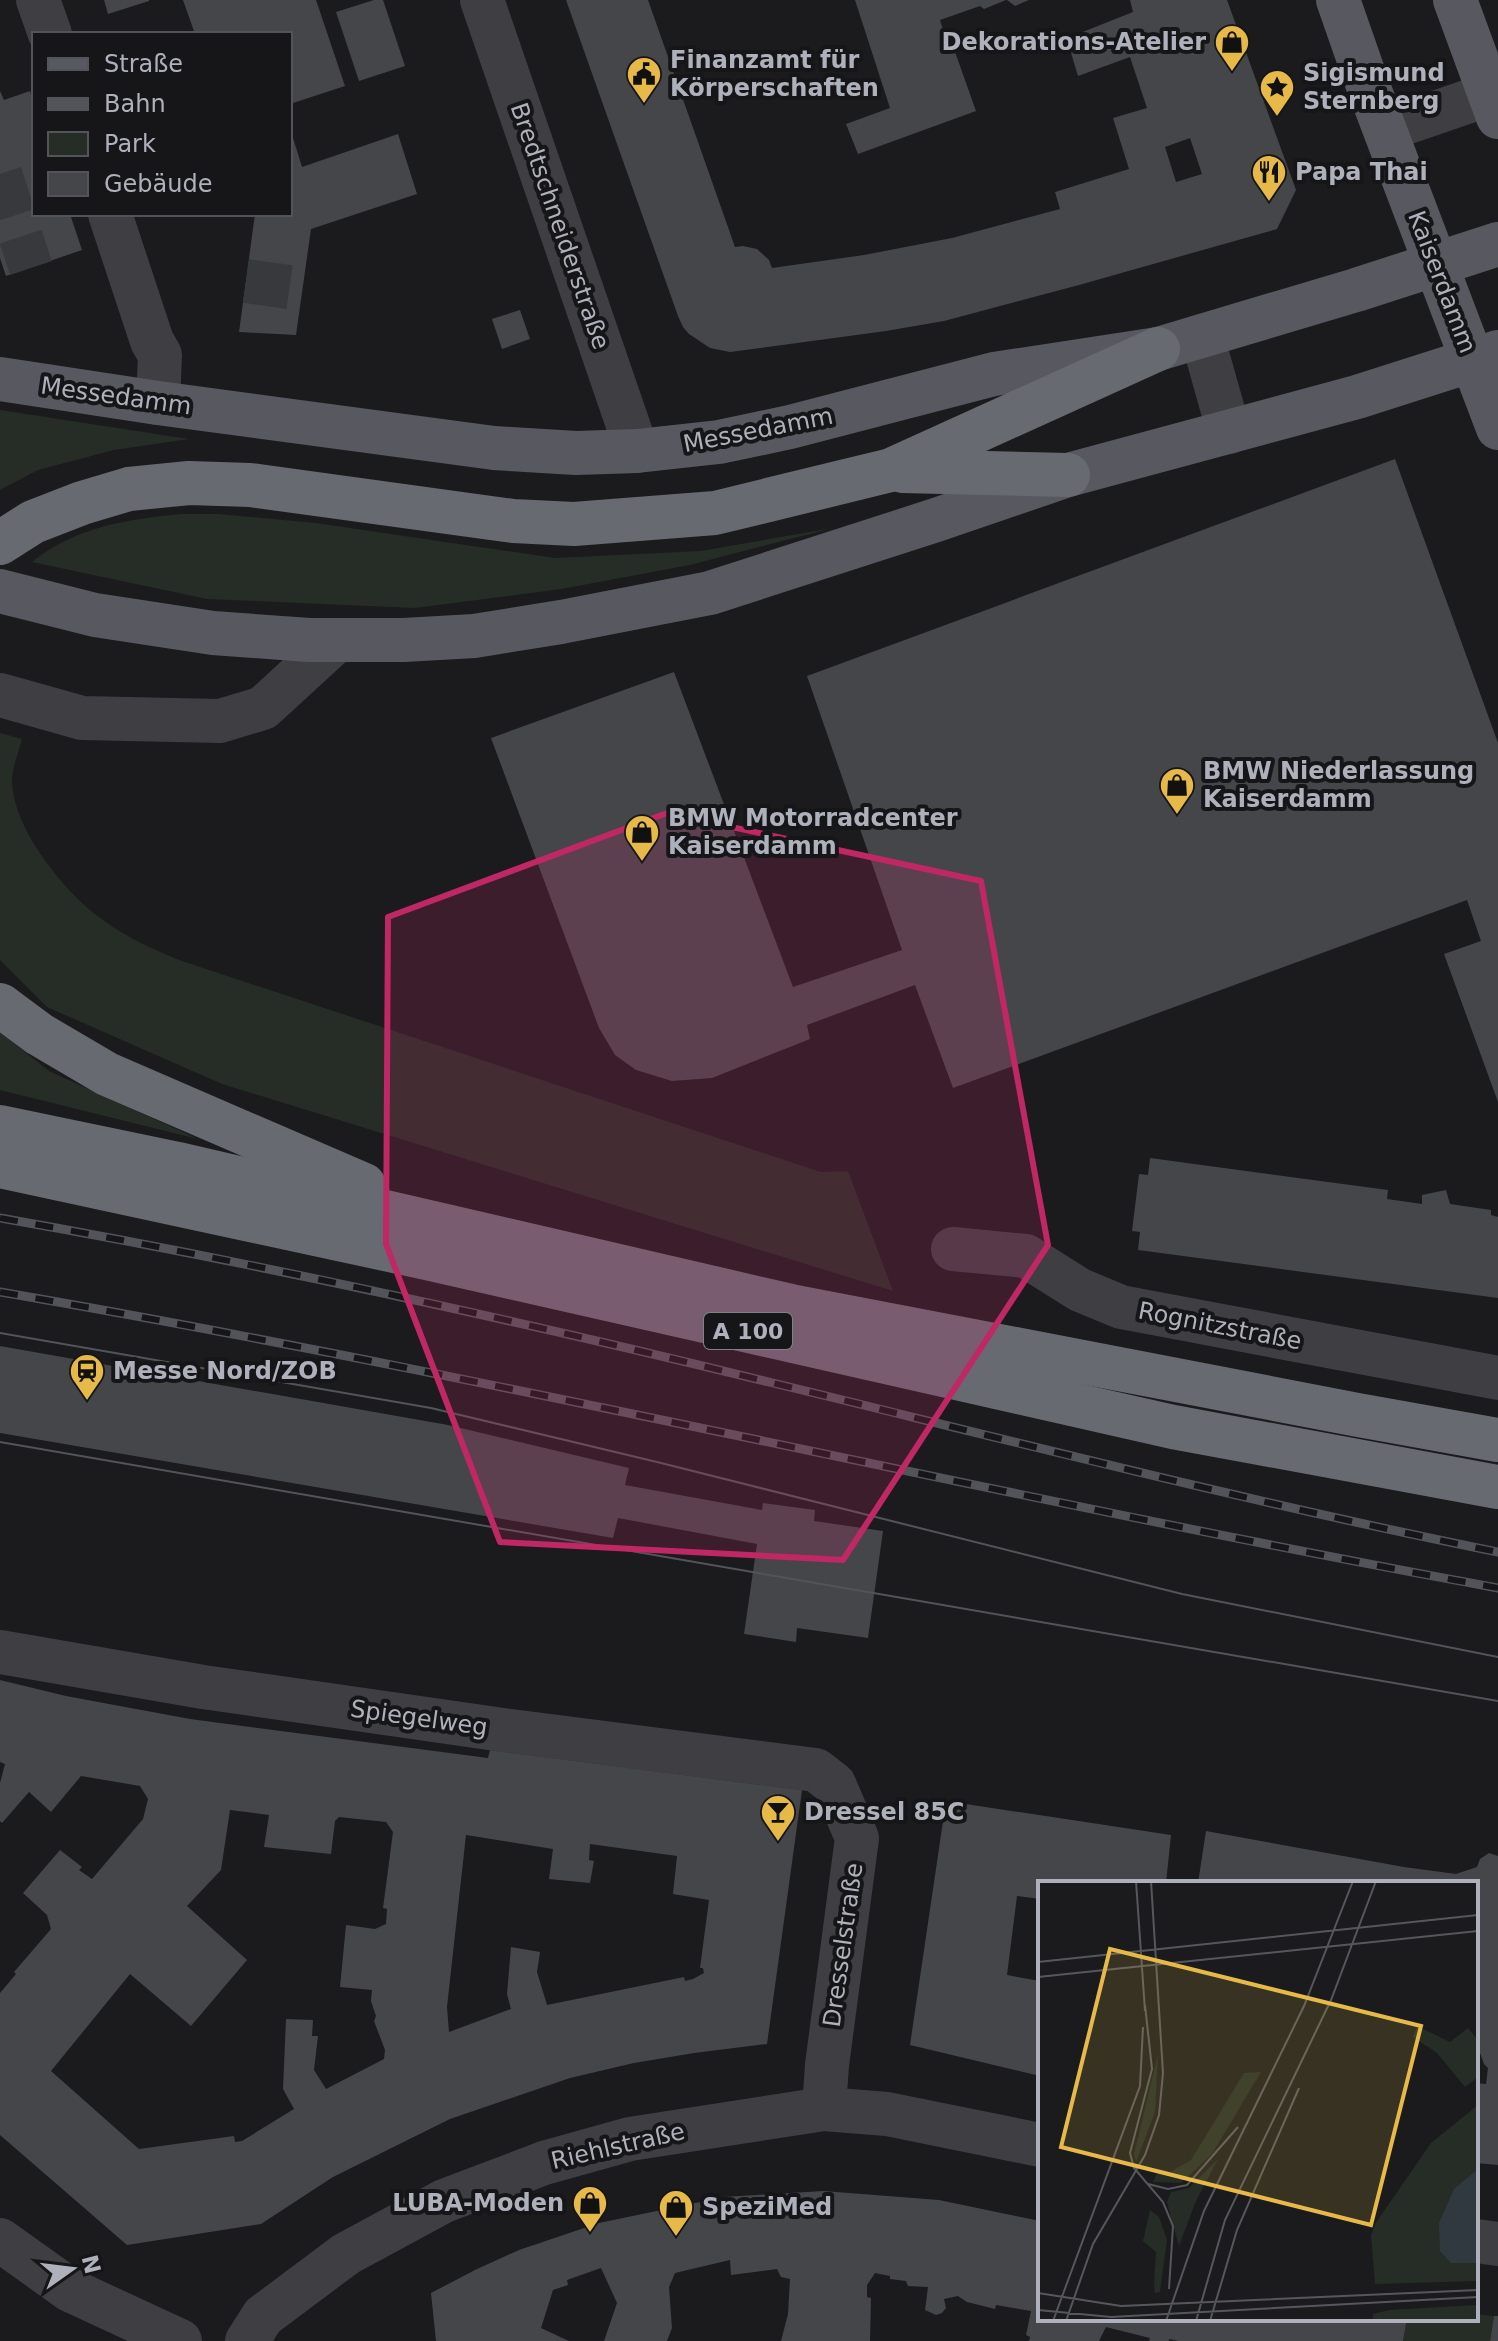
<svg xmlns="http://www.w3.org/2000/svg" width="1498" height="2341" font-family="'DejaVu Sans',sans-serif">
<style>
.green{fill:#252d26}
.building{fill:#45464a;fill-rule:evenodd}
.lines{fill:none;stroke-linecap:round;stroke-linejoin:round}
.minor-tunnel{stroke:#38393d;stroke-width:44;stroke-dasharray:44 22;stroke-linecap:butt}
.minor{stroke:#3e3e43;stroke-width:44}
.major{stroke:#585960;stroke-width:44}
.highway{stroke:#686a72;stroke-width:44}
.tram{stroke:#53545a;stroke-width:2}
.rail-casing{stroke:#53545a;stroke-width:9}
.rail{stroke:#161618;stroke-width:6;stroke-dasharray:18;stroke-linecap:butt}
.marked{fill:#c02765;fill-opacity:0.2;stroke:#c02765;stroke-width:6;stroke-linejoin:round}
.labels{text-anchor:middle;stroke-width:8;stroke-linejoin:round;paint-order:stroke}
.shield{fill:#161618;stroke:#80828a;stroke-width:2}
.shield-label{font-size:22px;font-weight:bold;fill:#aeb1bb}
.poi-label{font-size:24px;font-weight:bold;fill:#aeb1bb;stroke:#161618;text-anchor:start}
.street-label{font-size:24px;fill:#aeb1bb;stroke:#161618}
.inset-road{fill:none;stroke:#56575c;stroke-width:2}
.view{fill:#e7b948;fill-opacity:0.15;stroke:#e7b948;stroke-width:4}
.inset-edge{fill:none;stroke:#aeb1bb;stroke-width:4}
</style>
<rect width="100%" height="100%" fill="#1b1b1d"/>
<!-- green -->
<g class="green">
<path d="M0 410 189 439 114 450 38 470 0 490Z"/>
<path d="M182 514H218L316 523 555 558 701 551 833 528 690 565 561 589 415 608 207 599 32 562C75 527 128 519 182 514Z"/>
<path d="M0 733 22 739C19 751 12 768 12 781 13 827 60 886 95 914 121 935 152 949 182 961L821 1172 848 1171 893 1291 222 1084 47 1007 0 960Z"/>
<path d="M0 1032 49 1071 198 1139 0 1090Z"/>
<path d="M1476 2314 1494 2316 1490 2341H1403L1407 2319H1476Z"/>
</g>
<!-- building -->
<g class="building">
<path d="M104 0H149V1L108 14Z"/>
<path d="M183 0H316L345 86 290 104V34H195Z"/>
<path d="M374 0H383L405 66 359 81 336 12Z"/>
<path d="M566 0H648L735 247 743 246 757 249 769 260 772 268 864 255 952 238 1060 209 1055 192 1129 169 1113 118 1147 108 1130 57 1078 76 1069 46 1075 35 1133 12 1130 0H1227L1296 190 1277 229 1079 285 944 321 886 331 730 352 710 348 689 334 683 327 678 316ZM1190 138 1202 174 1176 182 1165 147Z"/>
<path d="M855 0H1006L984 9 980 6 940 20 945 36 949 35 976 111 858 154 846 124 890 108Z"/>
<path d="M1007 0H1029L1015 6Z"/>
<path d="M0 91 4 100 30 91 34 105V214H70L82 250 6 276 0 258Z"/>
<path d="M290 128 302 167 398 134 417 194 311 229 296 335 239 332 255 214H290Z"/>
<path d="M520 310 530 339 502 349 492 319Z"/>
<path d="M1395 459 1498 743V1102L1444 954 1481 941 1467 900 953 1088 915 985 807 1025 810 1039 712 1078 672 1081 636 1070 615 1055 599 1028 491 738 674 672 793 987 902 950 807 676Z"/>
<path d="M1150 1158 1388 1190 1387 1199 1422 1204V1195L1446 1190 1450 1204 1491 1210V1215L1498 1217V1298L1138 1250 1140 1232 1132 1231 1139 1174 1148 1175Z"/>
<path d="M0 1346 448 1425 629 1468 625 1485 762 1510 763 1503 815 1510 814 1521 883 1531 868 1638 797 1628 796 1642 744 1634 757 1544 618 1518 613 1538 0 1433Z"/>
<path d="M0 1680 66 1696 190 1719 488 1758 490 1750 802 1790 767 2044 694 2053 634 2063 570 2078 450 2119 333 2177 261 2224 127 2245 0 2135V1993L16 1974 14 1972 51 1929 47 1915 23 1893 60 1850 82 1867 79 1870 92 1879 143 1819 148 1799 140 1786 81 1776 51 1812 29 1792 2 1823 0 1821V1783L5 1764 0 1762ZM230 1810 269 1815 264 1847 331 1854 335 1821 339 1817 386 1822 393 1832 383 1908 387 1909 386 1924 375 1929 346 1925 340 1987 372 1990 371 2001 376 2016 374 2021 385 2050 384 2059 326 2089 314 2070 318 2036H312L313 2020 286 2019 283 2089 294 2109 242 2141 235 2142 234 2136 139 2149 51 2071 130 1974 191 2026 247 1960 187 1906 221 1870ZM466 1835 553 1849 549 1879 590 1883 594 1861 589 1860 590 1844 677 1856 673 1894 709 1900 700 1968H703L704 1973 693 1979 685 1981 684 1977 547 2005 537 1972 540 1952 511 1947 507 1994 511 2009 449 2032 447 2007Z"/>
<path d="M946 1801 1171 1835 1166 1883H1040V1899L1017 1896 1007 1975 1040 1981V2076L910 2045Z"/>
<path d="M1206 1831 1404 1867 1456 1874 1477 1867 1480 1859 1489 1853 1498 1856V2165L1476 2163V2083L1486 2084 1488 2068 1484 2064 1476 2042V1883H1198Z"/>
<path d="M823 2191 939 2200 1040 2221V2319H1407L1403 2341H1179L1169 2339V2341H1149L1150 2338 1106 2327 1099 2341H1029L1030 2337 1026 2335 1031 2311 996 2305 995 2309 967 2302 958 2296 944 2299 946 2308 942 2313 936 2315 925 2310 928 2287 908 2286 906 2281 890 2279V2276L875 2273 867 2285V2297L871 2298 870 2341H781L788 2314 790 2279 781 2277 777 2269 731 2275 730 2260 675 2273 669 2287 672 2328 667 2341H604L617 2303 601 2268 567 2280 568 2285 553 2290 541 2328 569 2341H436L431 2293 475 2270 519 2250 599 2223 724 2197Z"/>
<path d="M1494 2316H1498V2341H1490Z"/>
</g>
<g class="lines">
<!-- minor-tunnel -->
<g class="minor-tunnel">
<path d="M0 174 31 268"/>
<path d="M246 281 303 289"/>
</g>
<!-- minor -->
<g class="minor">
<path d="M38 0 50 34"/>
<path d="M482 0 637 451"/>
<path d="M1385 130 1490 94"/>
<path d="M110 214 152 341 160 355 158 403"/>
<path d="M1202 336 1229 432"/>
<path d="M0 695 82 718 220 721 263 708 337 640"/>
<path d="M953 1249 1026 1256 1080 1290 1121 1307 1498 1378"/>
<path d="M0 1652 203 1687 503 1730 816 1770 834 1784 857 1838 827 2065 824 2109"/>
<path d="M0 2240 70 2290 180 2341"/>
<path d="M1476 2241 1498 2244"/>
<path d="M247 2341 263 2316 346 2254 444 2201 544 2163 630 2139 824 2109 887 2114 1040 2145"/>
</g>
<!-- major -->
<g class="major">
<path d="M1338 0 1367 83 1498 428"/>
<path d="M1455 0 1498 117"/>
<path d="M0 379 158 403 494 448 576 453 637 451 719 442 790 427 994 374 1158 349 1356 290 1498 244"/>
<path d="M0 591 95 615 213 633 309 640H404L474 636 561 622 710 593 936 520 1068 475 1357 397 1498 352"/>
</g>
<!-- highway -->
<g class="highway">
<path d="M902 471 1068 475"/>
<path d="M0 543 33 522 82 503 129 489 189 483 250 485 513 521 574 524 715 513 891 470 1158 349"/>
<path d="M0 1005 39 1034 107 1074 364 1185"/>
<path d="M0 1127 178 1164 791 1306 1358 1415 1498 1440"/>
<path d="M0 1166 422 1257 1173 1427 1498 1487"/>
</g>
<!-- tram -->
<g class="tram">
<path d="M0 1333 431 1408 657 1462 1182 1594 1498 1657"/>
<path d="M0 1442 1498 1701"/>
</g>
<!-- rail casing -->
<g class="rail-casing">
<g id="rail">
<path d="M0 1218C258 1263 515 1320 769 1382 1012 1441 1253 1503 1498 1552"/>
<path d="M0 1292C502 1378 997 1497 1498 1588"/>
</g>
</g>
<!-- rail -->
<use href="#rail" class="rail"/>
</g>
<!-- marked area -->
<path class="marked" d="M667 813 981 881 1048 1245 843 1560 500 1542 386 1244 388 917Z"/>
<!-- icons -->
<defs>
<g id="shop-pin" transform="scale(1.8)"><path d="M0 17L-7.5 6A9.5 9.5 0 1 1 7.5 6Z" fill="#e7b948" stroke="#161618"/><path d="M-5-2.5h2.3a2.7 3.5 0 0 1 5.4 0H5L5.5 6h-11ZM-1.5-2.5h3a1.5 2.3 0 0 0-3 0Z" fill="#111"/></g>
<g id="civic-pin" transform="scale(1.8)"><path d="M0 17L-7.5 6A9.5 9.5 0 1 1 7.5 6Z" fill="#e7b948" stroke="#161618"/><path d="M-.6-6.5H3V-4.5H.6V-3L4-1V1h2V6H-6V1h2V-1L-.6-3ZM-1.2 2.5V6h2.4V2.5Z" fill="#111"/></g>
<g id="sight-pin" transform="scale(1.8)"><path d="M0 17L-7.5 6A9.5 9.5 0 1 1 7.5 6Z" fill="#e7b948" stroke="#161618"/><path d="M0-6L1.8-2.2L6-1.7L2.9 1.2L3.7 5.4L0 3.3L-3.7 5.4L-2.9 1.2L-6-1.7L-1.8-2.2Z" fill="#111"/></g>
<g id="restaurant-pin" transform="scale(1.8)"><path d="M0 17L-7.5 6A9.5 9.5 0 1 1 7.5 6Z" fill="#e7b948" stroke="#161618"/><path d="M-5-6h1v4h1v-4h1v4h1v-4h1v5L-1.5 .5V6h-2V.5L-5-1ZM5-6V6H3V1.5H1.5Q1.5-4 5-6Z" fill="#111"/></g>
<g id="station-pin" transform="scale(1.8)"><path d="M0 17L-7.5 6A9.5 9.5 0 1 1 7.5 6Z" fill="#e7b948" stroke="#161618"/><path d="M-3-6H3Q5-6 5-4V2Q5 4 3 4L4.5 6H3L1.5 4h-3L-3 6H-4.5L-3 4Q-5 4-5 2V-4Q-5-6-3-6ZM-3.5-4v3h7v-3ZM-3.5 1v1.5H-2V1ZM2 1v1.5H3.5V1Z" fill="#111"/></g>
<g id="bar-pin" transform="scale(1.8)"><path d="M0 17L-7.5 6A9.5 9.5 0 1 1 7.5 6Z" fill="#e7b948" stroke="#161618"/><path d="M-6-5H6L.8 .8V4.5H3.5V6h-7V4.5H-.8V.8Z" fill="#111"/></g>
</defs>
<g fill-rule="evenodd">
<use href="#shop-pin" x="1232" y="42"/>
<use href="#civic-pin" x="644" y="74"/>
<use href="#sight-pin" x="1277" y="87"/>
<use href="#restaurant-pin" x="1269" y="172"/>
<use href="#shop-pin" x="1177" y="785"/>
<use href="#shop-pin" x="642" y="832"/>
<use href="#station-pin" x="87" y="1371"/>
<use href="#bar-pin" x="778" y="1812"/>
<use href="#shop-pin" x="590" y="2203"/>
<use href="#shop-pin" x="676" y="2207"/>
</g>
<g class="labels">
<!-- shield labels -->
<rect class="shield" x="704" y="1313" width="88" height="36" rx="6"/>
<g class="shield-label">
<text x="748" y="1339">A 100</text>
</g>
<!-- poi labels -->
<g class="poi-label">
<text x="1206" y="50" text-anchor="end">Dekorations-Atelier</text>
<text x="670" y="68">Finanzamt für<tspan x="670" dy="28">Körperschaften</tspan></text>
<text x="1303" y="81">Sigismund<tspan x="1303" dy="28">Sternberg</tspan></text>
<text x="1295" y="180">Papa Thai</text>
<text x="1203" y="779">BMW Niederlassung<tspan x="1203" dy="28">Kaiserdamm</tspan></text>
<text x="668" y="826">BMW Motorradcenter<tspan x="668" dy="28">Kaiserdamm</tspan></text>
<text x="113" y="1379">Messe Nord/ZOB</text>
<text x="804" y="1820">Dressel 85C</text>
<text x="564" y="2211" text-anchor="end">LUBA-Moden</text>
<text x="702" y="2215">SpeziMed</text>
</g>
<!-- street labels -->
<g class="street-label">
<text transform="translate(560 226) rotate(71)" y="8">Bredtschneiderstraße</text>
<text transform="translate(1442 282) rotate(69)" y="8">Kaiserdamm</text>
<text transform="translate(116 396) rotate(8)" y="8">Messedamm</text>
<text transform="translate(758 430) rotate(-11)" y="8">Messedamm</text>
<text transform="translate(1220 1326) rotate(11)" y="8">Rognitzstraße</text>
<text transform="translate(419 1718) rotate(8)" y="8">Spiegelweg</text>
<text transform="translate(843 1945) rotate(-82)" y="8">Dresselstraße</text>
<text transform="translate(618 2146) rotate(-13)" y="8">Riehlstraße</text>
</g>
</g>
<!-- overview -->
<g transform="translate(1038 1881)">
<rect width="440" height="440" fill="#1b1b1d"/>
<path d="M379 145 412 161 430 147 440 159V196L427 206 399 172 375 156ZM120 173 117 231 98 281 96 273ZM223 191 174 273 143 302 115 301 121 288 132 291 153 279 206 192ZM440 224V400L337 403 333 355 337 343 393 262ZM180 278 158 320 141 365 129 321 133 311 151 307ZM112 329 121 336 129 359 122 411 117 412 116 402 118 371 105 360ZM440 424V440H335V433L351 429Z" fill="#252d26"/>
<path d="M440 288V382H413L402 370 401 342 416 308Z" fill="#313940"/>
<path class="inset-road" d="M98 0 107 130M0 81 440 34M0 96 440 50M107 124 114 188 92 272 96 287 125 321 135 345 131 408M110 303 130 308 149 304 200 246M0 412 83 425 440 409M0 429 73 436 440 416M15 440 102 205 105 146M28 440 55 363 107 274 121 234 125 192 113 0M128 440 166 330 266 125 315 0M158 440 187 339 293 119 338 0M172 440 199 349 261 207"/>
<path class="view" d="M72 68 383 145 333 344 23 266Z"/>
<rect width="440" height="440" class="inset-edge"/>
</g>
<!-- legend -->
<rect x="32" y="32" width="260" height="184" fill="#161618" stroke="#535459" stroke-width="2"/>
<rect x="48" y="58" width="40" height="12" fill="#585960" stroke="#535459" stroke-width="2"/>
<text x="104" y="72" font-size="24" fill="#aeb1bb">Straße</text>
<rect x="48" y="98" width="40" height="12" fill="#53545a" stroke="#535459" stroke-width="2"/>
<text x="104" y="112" font-size="24" fill="#aeb1bb">Bahn</text>
<rect x="48" y="132" width="40" height="24" fill="#252d26" stroke="#535459" stroke-width="2"/>
<text x="104" y="152" font-size="24" fill="#aeb1bb">Park</text>
<rect x="48" y="172" width="40" height="24" fill="#45464a" stroke="#535459" stroke-width="2"/>
<text x="104" y="192" font-size="24" fill="#aeb1bb">Gebäude</text>
<!-- north arrow -->
<g transform="translate(72 2269) rotate(76)" stroke="#161618" stroke-width="6" paint-order="stroke">
<path d="M0-6L14 30L0 20L-14 30Z" fill="#aeb1bb"/>
<text y="-12" font-size="22" font-weight="bold" text-anchor="middle" fill="#aeb1bb">N</text>
</g>
</svg>
